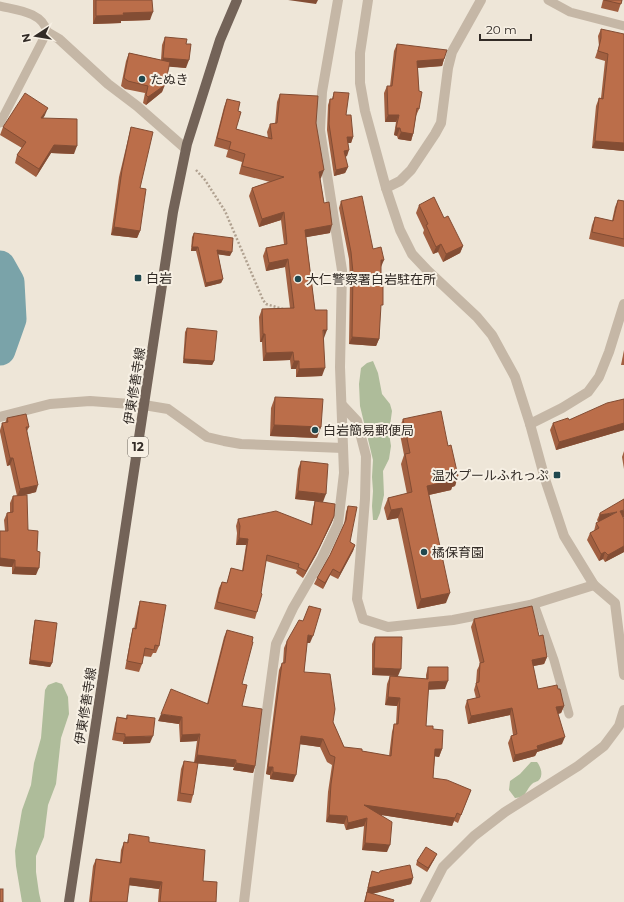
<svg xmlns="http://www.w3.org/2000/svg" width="624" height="902" font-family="Montserrat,'Noto Sans JP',sans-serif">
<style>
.green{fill:#aebc9a}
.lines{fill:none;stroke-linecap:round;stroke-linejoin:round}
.river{stroke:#7aa3a9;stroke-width:31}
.path{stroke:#b0a190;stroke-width:2.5;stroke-dasharray:2 2;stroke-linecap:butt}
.lane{stroke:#c5b7a6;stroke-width:9}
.street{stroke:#c5b7a6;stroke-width:10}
.primary{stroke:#736358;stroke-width:10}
.wall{fill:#a15f40}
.shaded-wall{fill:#834d34}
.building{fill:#bb6e4a;stroke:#834d34}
.poi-dot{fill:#20484f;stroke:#f7f0e4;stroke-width:1.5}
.labels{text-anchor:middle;stroke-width:4;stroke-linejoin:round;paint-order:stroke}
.shield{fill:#f7f0e4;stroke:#6d665f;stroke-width:1}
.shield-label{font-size:12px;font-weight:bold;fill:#322b26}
.poi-label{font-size:13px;fill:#322b26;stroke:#f7f0e4;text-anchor:start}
.street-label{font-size:13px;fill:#322b26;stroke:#f7f0e4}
</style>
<rect width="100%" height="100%" fill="#eee6d8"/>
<!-- green -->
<g class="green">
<path d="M373 361 378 373 382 394 390 404 392 411 389 433 391 446 389 459 383 471 384 495 380 513 377 520H373L372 506 373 491 372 477 373 460 360 406 359 384 361 368 367 363Z"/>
<path d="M56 682 62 684 68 697 69 714 61 738 56 784 48 805 44 837 36 856V872L39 893 41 902H22L16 866 15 851 22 810 31 785 34 763 41 738 45 690 48 685Z"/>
<path d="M531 762H537C541 767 544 776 538 781 536 782 534 782 532 784 525 791 527 797 515 798L509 790 510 781 520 774Z"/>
</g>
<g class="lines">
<!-- river -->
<path class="river" d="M0 266 9 282 11 319 0 350"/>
<!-- path -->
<path class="path" d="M196 170 205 180 225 211 263 300 266 304 283 309"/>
<!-- lane -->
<g class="lane">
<path d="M548 0 570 12 624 26"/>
<path d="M0 6C16 10 43 12 47 32L0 123"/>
<path d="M534 604 554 660 569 714"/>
</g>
<!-- street -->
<g class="street">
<path d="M368 0 360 53V83L365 111 386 188 400 230 412 254 428 271 477 317 492 335 515 377 530 424 545 479 564 536 594 585 615 603 624 675"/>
<path d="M47 32 59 39 108 84 137 106 186 149"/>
<path d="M386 188 400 181 411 170 435 134 441 123 448 68 452 52 481 0"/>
<path d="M342 405 357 421 366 456 365 499 357 599 363 619 388 627 453 620 530 605 594 585"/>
<path d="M0 417 50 404 90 401 144 405 168 409 207 437 224 441 241 444 343 448"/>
<path d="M530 424 562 408 588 392 599 377 609 352 624 304"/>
<path d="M244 902 265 725 276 644 293 608 322 558 338 524 344 473 340 367 342 270 320 130 322 92 338 0"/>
<path d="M425 902 443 867 474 836 505 812 578 766 604 746 619 726 624 710"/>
</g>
<!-- primary -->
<path class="primary" d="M69 902 173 212 187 144 220 40 237 0"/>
</g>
<!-- wall -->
<g class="wall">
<path d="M93 0H152L150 20 121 21V23L93 24Z"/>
<path d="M603 0H622L618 12 601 8Z"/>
<path d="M601 29 624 40V151L592 148 596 106 599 98H601L605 61 595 58 599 46 598 36Z"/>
<path d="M165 37 186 44V68L169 66 162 92 146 105 143 103 145 93 125 89 121 86 126 61 129 53 161 60 162 45Z"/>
<path d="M397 44 444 59 442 66 418 68 419 109 416 116 413 134 411 141 398 139 397 136 394 135 396 122H385L384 93 387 86H390L394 51Z"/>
<path d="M334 92 346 115 353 137 351 143H348L347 156 345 157 348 167 345 173 334 176 327 130 328 105 330 99H332Z"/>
<path d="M280 94 316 123 321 178 320 179 324 203 330 233 306 237 315 310 324 338 322 376 296 377V369H291L290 360 263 361 262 342H260L259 317 262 309 290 308 285 267 266 271 263 256 266 248 284 244 281 220 259 227 249 196 252 188 270 182 239 174 242 162 226 157 228 150 214 146 224 107 227 99 238 111 236 129 268 138 267 132 270 124H275L277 102Z"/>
<path d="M45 115 43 118 74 154 51 153 36 177 15 163 17 155 22 148 0 135 3 127Z"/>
<path d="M131 127 140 188V231L137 238 111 235 119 177 129 135Z"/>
<path d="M618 200 624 201V247L589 239 592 225 595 217 612 221 615 207Z"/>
<path d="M341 201 373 249 381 267 380 310 379 339 376 346 349 344 350 280 349 259 339 208Z"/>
<path d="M419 205 444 218 463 246 460 253 443 262 438 252 433 254 423 233 424 230 416 213Z"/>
<path d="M194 233 230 256 218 254 223 279 221 283 205 287 196 251H191L192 237Z"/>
<path d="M187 328 214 361 212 365 183 363 185 332Z"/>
<path d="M624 350V365H621Z"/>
<path d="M275 397 321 427 317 438 270 436 271 408Z"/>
<path d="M624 399V430L556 450 550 430 553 423 569 420Z"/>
<path d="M7 418 29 427 27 431 36 492 21 496 28 530 37 551 36 575 12 574V567L0 566V531H5L4 520 7 513 10 512V503L13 496H17L10 465 7 466 0 432V430L2 423H5Z"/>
<path d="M403 419 448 446 458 476 455 486 452 487 451 490 429 495 446 603 417 609 398 518 387 520 384 508 388 498 407 494 401 464 404 455 399 429Z"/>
<path d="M624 451V469L622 457Z"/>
<path d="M301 461 323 502 295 499 298 469Z"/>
<path d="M315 501 334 516 332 522 316 555 303 578 296 573 297 570 266 561 257 612 255 619 214 609 219 588 222 582 227 583 231 568 242 571 246 545H236L237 533 236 526 238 519 311 524 313 508Z"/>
<path d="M348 506 350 542 355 545 353 551 338 579 330 575 323 589 314 584 317 578 330 555 344 525 346 512Z"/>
<path d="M600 513 623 517 624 519V552L605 562 603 559 599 561 587 540 590 533 594 531 596 523 598 522 597 520Z"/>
<path d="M140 601 159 646 156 653H153L151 657 143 656 142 664 139 672 125 669 131 636 133 628 134 629 138 608Z"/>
<path d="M474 619 539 636 547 657 544 664 533 666 538 689H558L564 706 561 713 558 714 562 744 537 752 535 756 513 762 508 743 511 736 513 735 510 715 468 724 465 707 467 700 476 698 474 690 476 683 477 670 480 664 471 627Z"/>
<path d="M35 620 52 663 50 667 29 664 34 624Z"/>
<path d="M227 630 242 684V706L255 766 253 773 233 770 234 767 194 763 197 741 180 742 179 724 158 721 207 704 224 637Z"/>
<path d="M375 637 398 676 372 675V644Z"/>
<path d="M287 641 310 643H307L304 672 333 722 344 747 362 751 389 756 392 732 394 724H396L397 706 385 705 387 684 390 676 426 679V675L428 667 445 689H428L426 726 433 729 442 749 439 757 435 756 433 778 471 790 458 823 454 821 452 826 382 815 387 852 362 850 364 826 346 830 344 824 326 822 328 792 332 765 327 762 320 747 300 744 293 782 270 779V775L266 774 279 670 282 663H283L284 648Z"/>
<path d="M127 715 150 743 123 744V742L112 740 115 724 117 717 126 718Z"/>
<path d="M184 761 193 795 191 803 177 801 181 769Z"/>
<path d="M129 834 149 842 203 881 216 902H158L159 889 129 885 127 902H89L93 866 96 859 120 862 121 850 124 842 127 843Z"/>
<path d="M435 858 427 872 416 865 417 861Z"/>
<path d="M372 871 379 873 413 878 411 884 372 894 393 902H364L366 895 370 877Z"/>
</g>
<!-- shaded-wall -->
<g class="shaded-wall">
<path d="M288 0H318L316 4Z"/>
<path d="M153 12 150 20 121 21V23L93 24 96 16 123 13Z"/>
<path d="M163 58 189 60 186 68 160 66Z"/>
<path d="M444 59 442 66 415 68 417 61Z"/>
<path d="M165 85 162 92 146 105 148 97Z"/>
<path d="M48 108 45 115 38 126 41 118Z"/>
<path d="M388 115H399L396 122H385Z"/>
<path d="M396 128H400L397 136 394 135Z"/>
<path d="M401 132 413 134 411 141 398 139Z"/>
<path d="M347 137H353L351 143H344Z"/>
<path d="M595 141 624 143V151L592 148Z"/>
<path d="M54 145 77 146 74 154 51 153 36 177 39 169Z"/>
<path d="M349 150 347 156 342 157 344 151Z"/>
<path d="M348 167 345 173 334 176 336 170Z"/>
<path d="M324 170 321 178 316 180 319 172Z"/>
<path d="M284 212 281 220 259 227 262 219Z"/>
<path d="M332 225 330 233 302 238 305 230Z"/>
<path d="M114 227 140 231 137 238 111 235Z"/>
<path d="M441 244 438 252 433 254 436 247Z"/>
<path d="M463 246 460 253 443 262 446 254Z"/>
<path d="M192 247H198L196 251H191Z"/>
<path d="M217 250 232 252 230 256 215 254Z"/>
<path d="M288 259 285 267 266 271 269 263Z"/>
<path d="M381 260H384L381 267 379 268Z"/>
<path d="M223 279 221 283 205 287 206 283Z"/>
<path d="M323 330H327L324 338Z"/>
<path d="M263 334H265L262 342H260Z"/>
<path d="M352 337 379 339 376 346 349 344Z"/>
<path d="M293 352 290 360 263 361 266 353Z"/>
<path d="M184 359 214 361 212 365 183 363Z"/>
<path d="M294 361H299L296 369H291Z"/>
<path d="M325 368 322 376 296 377 299 369Z"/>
<path d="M624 423V430L556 450 559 442Z"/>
<path d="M274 425 321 427 317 438 270 436Z"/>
<path d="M10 458H13L10 465 7 466Z"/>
<path d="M458 476 455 486 452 487 451 490 424 496 427 486Z"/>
<path d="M38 485 36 492 17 497 20 489Z"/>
<path d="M298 491 326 494 323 502 295 499Z"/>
<path d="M402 508 398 518 387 520 391 510Z"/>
<path d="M624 510V517L617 518 620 511Z"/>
<path d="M617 512 598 522 600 515Z"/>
<path d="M334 516 332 522 316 555 303 578 306 571Z"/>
<path d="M239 538 248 539 246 545H236Z"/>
<path d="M355 545 353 551 338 579 340 573Z"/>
<path d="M624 546V552L605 562 608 555Z"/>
<path d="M605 552 603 559 599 561 601 554Z"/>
<path d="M0 558 15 560 12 567 0 566Z"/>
<path d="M15 567 39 568 36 575 12 574Z"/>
<path d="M333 569 323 589 325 583Z"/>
<path d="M450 593 446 603 417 609 421 599Z"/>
<path d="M308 635 313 636 310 643H305Z"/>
<path d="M547 657 544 664 529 667 532 660Z"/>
<path d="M30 660 52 663 50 667 29 664Z"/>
<path d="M374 668 401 669 398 676 372 675Z"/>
<path d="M448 681 445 689 426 690 429 682Z"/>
<path d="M388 697 400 698 397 706 385 705Z"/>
<path d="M564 706 561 713 553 715 556 707Z"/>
<path d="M512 708 510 715 468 724 471 716Z"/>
<path d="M161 714 182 717 179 724 158 721Z"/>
<path d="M200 734 197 741 180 742 182 735Z"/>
<path d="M153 736 150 743 123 744 125 737Z"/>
<path d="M301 736 323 739 320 747 298 744Z"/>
<path d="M565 737 562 744 537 752 535 756 513 762 515 755 537 746Z"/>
<path d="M435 749H442L439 757 432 756Z"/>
<path d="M197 755 236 760 234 767 194 763Z"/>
<path d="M236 763 255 766 253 773 233 770Z"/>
<path d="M268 767H273L270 775 266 774Z"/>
<path d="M273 772 296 775 293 782 270 779Z"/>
<path d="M364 805 457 813 452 826 362 812Z"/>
<path d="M329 815 347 816 344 824 326 822Z"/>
<path d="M367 818 364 826 346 830 348 823Z"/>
<path d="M365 843 390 845 387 852 362 850Z"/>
<path d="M437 854 435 858 427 872 428 868Z"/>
<path d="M130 878 162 882 159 889 127 885Z"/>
<path d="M413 878 411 884 367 895V892L366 895 368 888Z"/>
</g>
<!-- building -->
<g class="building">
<path d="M96 0H152L153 12 123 13 124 15 96 16Z"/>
<path d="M604 0H622L621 4Z"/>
<path d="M601 29 624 34V143L595 141 599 98 603 99 608 54 598 51 601 38Z"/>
<path d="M165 37 187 39 186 44H191L189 60 163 58Z"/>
<path d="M397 44 447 50 444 59 417 61 419 91 422 92 419 109 417 108 413 134 401 132 400 128H396L399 115H388L387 86H392Z"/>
<path d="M129 53 170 62 165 85 148 97 146 95 148 86 128 81 124 78Z"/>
<path d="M334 92 349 93 346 115H351L353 137H347L349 150 344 151 348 167 336 170 329 124 330 99H333Z"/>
<path d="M25 93 48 108 41 118 77 119V146L54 145 39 169 17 155 26 142 3 127Z"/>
<path d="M280 94 318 96 316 123 324 170 319 172 324 203 329 202 332 225 305 230 315 310H327V330H323L325 368 299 369V361H294L293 352 266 353 265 334H263L262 309 294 308 288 259 269 263 266 248 287 244 284 212 262 219 252 188 284 177 242 166 245 154 229 149 231 142 217 138 227 99 240 102 238 111 241 112 236 129 272 139 270 124 277 123Z"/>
<path d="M131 127 153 132 140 188 146 189 140 231 114 227 122 170Z"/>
<path d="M362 196 373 249 381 247 384 260H381V274L383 284V305H381L379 339 352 337 353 273 351 252 341 201Z"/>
<path d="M434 197 444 218 448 216 463 246 446 254 441 244 436 247 426 225 428 224 419 205Z"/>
<path d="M618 200 624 201V239L592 232 595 217 613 221Z"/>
<path d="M194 233 233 238 232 252 217 250 223 279 206 283 198 247H192Z"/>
<path d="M187 328 217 331 214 361 184 359Z"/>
<path d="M275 397 323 399 321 427 274 425Z"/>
<path d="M624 399V423L559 442 553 423 568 418 569 420 607 403Z"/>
<path d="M441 411 448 446 451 445 458 476 454 477 455 480 427 486 450 593 421 599 402 508 391 510 388 498 412 492 405 454 410 453 403 419Z"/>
<path d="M26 414 29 427H26L38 485 20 489 13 458H10L2 423 8 422 7 418Z"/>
<path d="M301 461 328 464 326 494 298 491Z"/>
<path d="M27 495 28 530 38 531 37 551 40 552 39 568 15 567V560L0 558V531H8L7 513 13 512V496Z"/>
<path d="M624 499V510L620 511 624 519V546L608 555 605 552 601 554 590 533 599 528 596 523 617 512 600 515V513Z"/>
<path d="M315 501 335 504 334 516 319 548 306 571 298 567 299 564 267 555 261 593 262 594 257 612 217 602 222 582 227 583 231 568 243 571 248 539 239 538 240 526 238 519 276 511 312 525Z"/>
<path d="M348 506 357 507 350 542 355 545 340 573 333 569 325 583 317 578 330 555 346 520Z"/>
<path d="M140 601 166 605 159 646 155 645 154 650 145 648 142 664 127 661 133 628 136 629Z"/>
<path d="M309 606 321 609 313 636 308 635 304 672 330 674 335 709 333 722 344 747 362 749V751L391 756 394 724H398L400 698 388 697 390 676 428 679V667H448V681L429 682 426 726H433V729L443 730 442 749H435L433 778 447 780 471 790 461 815 457 813 455 818 364 805 392 822 390 845 365 843 367 818 348 823 347 816 329 815 331 784 335 757 330 755 323 739 301 736 296 775 273 772V767H268L282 663H285L287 641 299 620 303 621Z"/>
<path d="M532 606 539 636 543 635 547 657 532 660 538 689 557 685 558 689H560L564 706 556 707 565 737 537 746 538 749 515 755 511 736 517 734 512 708 471 716 467 700 480 697 476 683 479 682 480 663 484 662 474 619Z"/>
<path d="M35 620 57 623 52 663 30 660Z"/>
<path d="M227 630 253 637 252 642H253L242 684 247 685 242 706 262 709 255 766 236 763V760L197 755 200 734 182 735V717L161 714 171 689 208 704Z"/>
<path d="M375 637H402L401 669 374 668Z"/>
<path d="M127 715 155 718 153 736 125 737V734L115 733 117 717 127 719Z"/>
<path d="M184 761 198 763 193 795 180 793Z"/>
<path d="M129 834 149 837V842L205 850 203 881 217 882 216 902H160L162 882 130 878 127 902H91L96 859 121 863 124 842 128 843Z"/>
<path d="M426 847 437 854 428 868 417 861Z"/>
<path d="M410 865 413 878 368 888 372 871 379 873 380 871Z"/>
<rect x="0" y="889" width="3" height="13"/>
<path d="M367 892 394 900 393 902H365Z"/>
</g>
<!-- markers -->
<g class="poi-dot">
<circle cx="142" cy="79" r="4"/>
<rect x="134" y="274" width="8" height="8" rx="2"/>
<circle cx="298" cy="279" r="4"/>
<circle cx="315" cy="430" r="4"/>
<rect x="553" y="471" width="8" height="8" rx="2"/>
<circle cx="424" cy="552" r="4"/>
</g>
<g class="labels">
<!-- shield labels -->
<rect class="shield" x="128" y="437" width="20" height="20" rx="3"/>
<g class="shield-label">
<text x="138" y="451">12</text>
</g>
<!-- poi labels -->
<g class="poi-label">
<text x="150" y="84">たぬき</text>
<text x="146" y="283">白岩</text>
<text x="306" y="284">大仁警察署白岩駐在所</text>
<text x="323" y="435">白岩簡易郵便局</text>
<text x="549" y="480" text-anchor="end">温水プールふれっぷ</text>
<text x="432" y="557">橘保育園</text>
</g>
<!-- street labels -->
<g class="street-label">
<text transform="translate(134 386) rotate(-81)" y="5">伊東修善寺線</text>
<text transform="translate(85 706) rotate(-81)" y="5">伊東修善寺線</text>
</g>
</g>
<!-- north arrow -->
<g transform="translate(36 36) rotate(258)" stroke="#f7f0e4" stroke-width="3" paint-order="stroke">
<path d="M0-3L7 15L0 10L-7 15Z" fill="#322b26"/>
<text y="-6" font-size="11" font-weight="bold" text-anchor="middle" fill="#322b26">N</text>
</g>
<!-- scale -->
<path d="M480 34v6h51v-6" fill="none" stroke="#322b26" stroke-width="2"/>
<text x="486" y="34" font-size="12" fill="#322b26" stroke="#f7f0e4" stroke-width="3" paint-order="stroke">20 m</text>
</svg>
